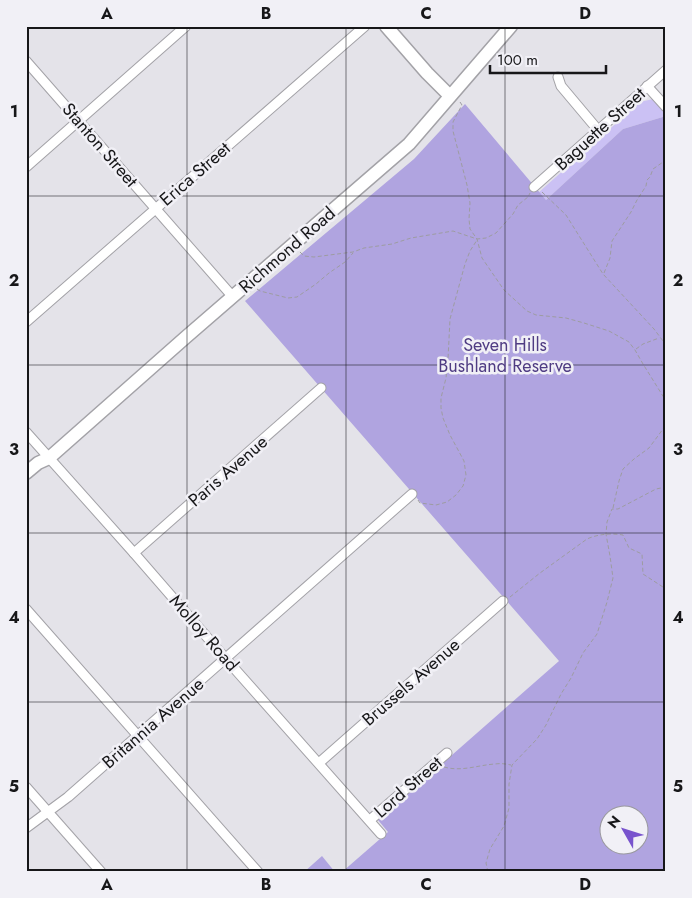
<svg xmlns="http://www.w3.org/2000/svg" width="692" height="898" font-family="Jost,sans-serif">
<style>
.green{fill:#cbc1f4}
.forest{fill:#b0a4e0;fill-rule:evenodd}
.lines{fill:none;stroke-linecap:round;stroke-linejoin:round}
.street-casing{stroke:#a3a2a7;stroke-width:11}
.secondary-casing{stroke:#a3a2a7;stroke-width:15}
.path{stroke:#9d9ca1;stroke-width:1;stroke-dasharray:4 2.5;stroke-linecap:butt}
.street{stroke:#fff;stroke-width:9}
.secondary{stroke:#fff;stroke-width:12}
.grid{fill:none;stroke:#171719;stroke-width:1;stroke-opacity:0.55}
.labels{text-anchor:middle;stroke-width:5;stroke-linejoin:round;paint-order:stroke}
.street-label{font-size:18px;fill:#171719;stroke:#f1f0f6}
.park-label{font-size:18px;fill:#4f3c83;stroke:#f1f0f6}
.neatline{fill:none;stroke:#171719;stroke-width:2}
.grid-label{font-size:16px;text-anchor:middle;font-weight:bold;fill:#171719}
</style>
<rect width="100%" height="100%" fill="#e4e3e9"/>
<!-- green -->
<path class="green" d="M653 99 666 114V116L623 129 546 200 538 193 640 102Z"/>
<!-- forest -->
<g class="forest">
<path d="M465 104 546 200 623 129 666 116V872H342L388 832 378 820 559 661 245 301 414 159ZM610 816H640V846H610Z"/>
<path d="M322 856 335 872H304Z"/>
</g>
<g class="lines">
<!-- street casing -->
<g class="street-casing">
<g id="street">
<path d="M26 61 233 297"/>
<path d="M558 77 561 86 598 130"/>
<path d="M647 86 666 107"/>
<path d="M26 167 186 26"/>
<path d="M534 187 666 70"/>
<path d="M26 322 365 26"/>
<path d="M26 432 134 553 226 659 381 834"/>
<path d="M134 553 321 388"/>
<path d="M26 609 258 872"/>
<path d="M319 763 503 601"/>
<path d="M26 787 101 872"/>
<path d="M370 820 447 753"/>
<path d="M26 828 68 797 412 494"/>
</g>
</g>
<!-- secondary casing -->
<g class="secondary-casing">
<g id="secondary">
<path d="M386 26 427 73 450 96"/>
<path d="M26 473 38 463 49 458 186 337 409 144 511 26"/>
</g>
</g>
<!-- path -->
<g class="path">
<path d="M460 102 462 105 453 122V131L467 185 470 203 469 219 470 229 477 239 482 258 504 290 527 311 536 315 566 318 584 323 609 331 629 342 635 350 643 364 666 401"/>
<path d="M542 192 566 215 603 274 654 329 666 345"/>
<path d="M300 252 304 256 314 257 353 252 364 248 392 244 411 238 453 231 477 239 486 238 496 233 513 214 518 205 528 197 530 193"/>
<path d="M604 273 610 258 612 241 631 212 637 200 646 186 647 180 650 177 653 169 666 160"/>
<path d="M257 289 260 291 288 298 297 297 316 284 329 273 345 262 353 253"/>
<path d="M636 349 643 344 659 338"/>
<path d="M418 500 420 503 436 505 447 502 456 495 463 486 466 475 464 461 450 435 443 418 441 408V398L446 378 448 359 450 319 465 264 470 251 477 240"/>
<path d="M613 508 619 481 623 469 634 459 649 448 666 425"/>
<path d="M510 597 540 573 587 539C598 534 611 533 623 535L629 548 642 554 643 574 666 589"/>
<path d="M444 767C462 772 478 765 495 764 501 763 506 764 511 765"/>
<path d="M488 872 486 863 490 849 504 826 509 808V784L512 765 537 739 546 725 561 694 571 678 583 653 597 634 607 602 613 578 610 556 606 534 607 522 612 509H618L656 489 666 487"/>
</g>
<!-- street -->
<use href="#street" class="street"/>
<!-- secondary -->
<use href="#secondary" class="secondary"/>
</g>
<!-- grid -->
<path class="grid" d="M187 26V872M346 26V872M505 26V872M26 196H666M26 365H666M26 533H666M26 702H666"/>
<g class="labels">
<!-- street labels -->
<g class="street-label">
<text transform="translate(600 129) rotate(-42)" y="6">Baguette Street</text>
<text transform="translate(100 145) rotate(49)" y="6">Stanton Street</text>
<text transform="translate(195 174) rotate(-41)" y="6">Erica Street</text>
<text transform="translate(287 250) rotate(-41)" y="6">Richmond Road</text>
<text transform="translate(228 471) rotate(-41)" y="6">Paris Avenue</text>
<text transform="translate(204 633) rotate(49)" y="6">Molloy Road</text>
<text transform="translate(411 682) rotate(-41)" y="6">Brussels Avenue</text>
<text transform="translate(153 723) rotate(-41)" y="6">Britannia Avenue</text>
<text transform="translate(408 787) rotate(-41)" y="6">Lord Street</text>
</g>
<!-- park labels -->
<g class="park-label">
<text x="505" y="351">Seven Hills<tspan x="505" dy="21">Bushland Reserve</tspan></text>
</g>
</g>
<!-- border -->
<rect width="692" height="898" fill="none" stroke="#f1f0f6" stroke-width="55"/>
<!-- north arrow -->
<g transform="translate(624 830) rotate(309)"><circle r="24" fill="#f1f0f6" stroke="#9a999e"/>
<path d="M0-4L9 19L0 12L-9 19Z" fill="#7853cd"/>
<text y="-8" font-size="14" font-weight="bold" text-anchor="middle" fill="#171719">N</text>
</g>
<!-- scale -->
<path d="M490 65v8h116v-8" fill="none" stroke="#171719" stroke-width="2.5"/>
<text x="497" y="65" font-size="15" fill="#171719" stroke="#f1f0f6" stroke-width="4" paint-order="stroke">100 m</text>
<rect x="28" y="28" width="636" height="842" class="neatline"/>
<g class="grid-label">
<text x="107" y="19">A</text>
<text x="266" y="19">B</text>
<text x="426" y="19">C</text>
<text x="585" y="19">D</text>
<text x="14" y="117">1</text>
<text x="678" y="117">1</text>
<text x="14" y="286">2</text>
<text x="678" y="286">2</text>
<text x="14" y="455">3</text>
<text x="678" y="455">3</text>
<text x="14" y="623">4</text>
<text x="678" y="623">4</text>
<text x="14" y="792">5</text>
<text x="678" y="792">5</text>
<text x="107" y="890">A</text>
<text x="266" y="890">B</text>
<text x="426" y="890">C</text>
<text x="585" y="890">D</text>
</g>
</svg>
